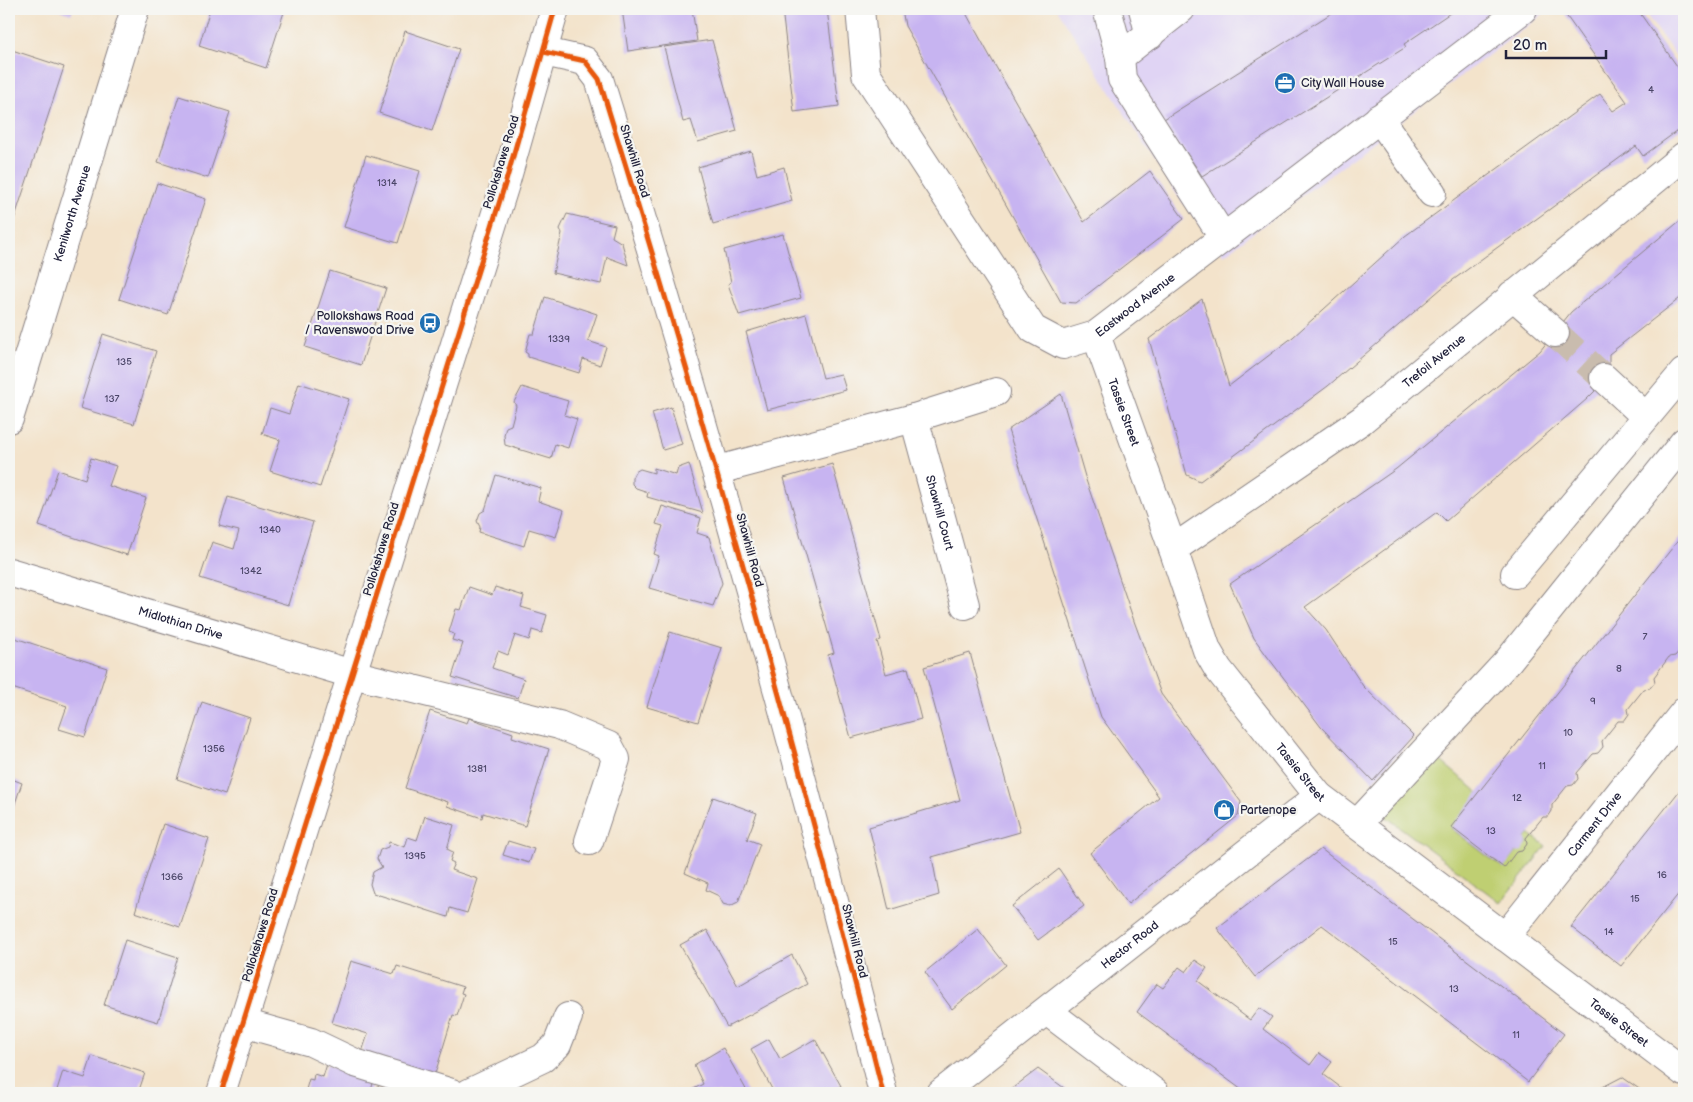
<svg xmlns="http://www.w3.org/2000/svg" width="1693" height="1102" font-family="'Balsamiq Sans',sans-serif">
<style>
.built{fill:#e0d4f4}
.green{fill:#bfcf72;stroke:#707856}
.building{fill:#c7b4f1}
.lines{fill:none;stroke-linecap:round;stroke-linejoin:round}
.minor-tunnel{stroke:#c9bcae;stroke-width:28;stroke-dasharray:28 14;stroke-linecap:butt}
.minor-casing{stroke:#8a8283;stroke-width:30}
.minor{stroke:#fff;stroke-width:28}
.cycleway-casing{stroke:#f6f6f2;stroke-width:8}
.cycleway{stroke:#e8590c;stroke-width:5}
.labels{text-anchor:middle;stroke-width:4.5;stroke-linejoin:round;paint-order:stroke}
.number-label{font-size:10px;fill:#4b4668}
.poi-label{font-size:12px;fill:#22223b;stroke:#f6f6f2;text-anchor:start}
.street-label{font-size:12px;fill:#22223b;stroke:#f6f6f2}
</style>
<rect width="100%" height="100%" fill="#f6f6f2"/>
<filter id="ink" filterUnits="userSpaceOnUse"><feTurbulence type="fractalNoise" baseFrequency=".02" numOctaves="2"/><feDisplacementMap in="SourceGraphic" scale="10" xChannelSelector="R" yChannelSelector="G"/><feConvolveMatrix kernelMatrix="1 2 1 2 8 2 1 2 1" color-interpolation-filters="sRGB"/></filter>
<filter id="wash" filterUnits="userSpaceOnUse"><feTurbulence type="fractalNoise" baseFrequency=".0096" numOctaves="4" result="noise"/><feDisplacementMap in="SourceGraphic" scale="20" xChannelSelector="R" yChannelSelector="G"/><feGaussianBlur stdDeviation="1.12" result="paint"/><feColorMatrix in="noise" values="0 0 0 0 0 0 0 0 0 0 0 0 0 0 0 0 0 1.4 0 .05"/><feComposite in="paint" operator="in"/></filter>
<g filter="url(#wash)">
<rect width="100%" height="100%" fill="#f3e3cb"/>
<!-- built -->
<g class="built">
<path d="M1057 9H1550L1224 255 1177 195Z"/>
<path d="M1642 9H1684V67Z"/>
</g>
<!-- green -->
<path class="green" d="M1430 752 1479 793 1451 828 1503 868 1516 852 1527 844 1526 838 1530 834 1546 846 1501 903 1377 810Z"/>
<g id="blocks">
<!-- building -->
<g class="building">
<path d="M57 9H73L71 14Z"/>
<path d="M210 9H285L266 68 199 46Z"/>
<path d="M622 9H692L697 41 628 51Z"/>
<path d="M782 9H827L839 106 794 112Z"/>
<path d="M902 9H966L967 15 992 60 1084 222 1150 171 1184 219 1076 303 1061 302 905 26Z"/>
<path d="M1338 9H1456L1404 44 1406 47 1202 176 1164 119Z"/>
<path d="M1571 9H1637L1684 76V126L1643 156 1636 146 1442 288 1328 386 1200 481 1187 475 1149 339 1202 299 1229 386 1293 337 1405 236 1600 94 1613 111 1627 102 1565 14Z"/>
<path d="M405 31 459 49 432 131 379 113Z"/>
<path d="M712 40 737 131 698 142 691 120 683 122 664 47Z"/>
<path d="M9 49 64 67 9 235Z"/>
<path d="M179 96 230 112 208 178 158 162Z"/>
<path d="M751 151 757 175 784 167 792 201 713 224 698 167Z"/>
<path d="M366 155 420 171 398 243 344 227Z"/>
<path d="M157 183 206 199 168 315 119 299Z"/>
<path d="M567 214 615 225 612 237 622 243 628 265 607 257 601 284 553 273 562 233 560 229Z"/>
<path d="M1682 219 1684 222V295L1609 354V370L1601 385 1587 399 1446 521 1437 512 1305 607 1326 630 1363 686 1414 736 1373 781 1321 727 1267 656 1254 638 1230 584 1396 469 1540 351 1571 312Z"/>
<path d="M783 234 801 298 739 315 728 284 731 282 724 250Z"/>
<path d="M330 271 386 288 361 365 305 347Z"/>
<path d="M545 297 597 314 588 341 606 347 600 365 583 359 579 373 528 357V354L525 352 530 334H534Z"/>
<path d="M806 314 823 378 841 374 846 390 767 410 746 332Z"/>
<path d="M103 334 156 351 134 424 80 408Z"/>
<path d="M299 383 349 399 320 487 270 471 280 440 262 434 270 408 289 414Z"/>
<path d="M522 387 568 401 564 415 577 419 568 448 555 444 551 459 505 445 504 435 506 427 511 425 516 406 514 402Z"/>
<path d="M1061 394 1086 480 1134 621 1161 694 1241 802 1238 816 1128 904 1090 853 1159 797 1101 717 1008 430Z"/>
<path d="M671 407 682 444 663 450 652 413Z"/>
<path d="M91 458 116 466 109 486 146 498 127 555 39 526 58 470 85 479Z"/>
<path d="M689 464 703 513 647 497 648 492 636 488 632 484V478L635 472 640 469 654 473V468L676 475 678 468Z"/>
<path d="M832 464 881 640 877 641 886 674 908 668 921 719 851 738 828 655 834 653 784 478Z"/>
<path d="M496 475 541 488 538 501 564 510 556 537 529 529 524 546 479 532 480 527 477 521 480 513 485 510Z"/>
<path d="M228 497 313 522 288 605 200 578 212 542 234 549 239 531 219 526Z"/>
<path d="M662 506 701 518 697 533 709 537 722 583 713 606 649 588 659 556 654 554 663 526 656 524Z"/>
<path d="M1684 533V638L1679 644 1680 650 1675 656 1669 657 1654 677 1655 682 1650 688 1644 689 1628 709 1629 714 1624 721H1618L1602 741 1603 747 1598 753 1593 754 1577 773 1578 779 1573 785 1567 786 1552 805V811L1548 817H1543L1526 838 1527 844 1522 851 1516 852 1504 868 1451 827Z"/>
<path d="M469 587 492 595 495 587 524 596 521 607 547 615 542 633 532 630 529 640 515 635 508 655 498 651 492 668 524 679 518 698 452 677 463 643 452 640 454 634 449 632 456 609 461 610Z"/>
<path d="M670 632 722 648 698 722 647 707Z"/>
<path d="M9 636 107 668 85 737 59 729 67 706 9 687Z"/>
<path d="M970 653 1020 832 932 857 939 895 889 910 869 827 960 800 924 667Z"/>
<path d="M202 702 250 718 225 795 177 779Z"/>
<path d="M430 711 467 723 469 718 513 733 512 737 549 749 525 826 483 813 482 818 447 806 448 802 405 788Z"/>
<path d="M9 778 22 783 9 821Z"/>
<path d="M1684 785V887L1621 966 1571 927Z"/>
<path d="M713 797 757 813 747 839 760 844 738 902 730 906 723 904 719 896 706 890 708 883 685 873Z"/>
<path d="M425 816 454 825 447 849 453 852 450 861 454 863 451 870 478 879 467 913 450 908 448 917 373 893 370 884 373 872 382 867 377 859 380 850 388 847 389 842 405 847 408 837 417 840Z"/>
<path d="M163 824 209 839 180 927 135 912Z"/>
<path d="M508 841 534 849 529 863 503 855Z"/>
<path d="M1321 849 1564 1034 1528 1082 1322 925 1255 977 1217 928Z"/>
<path d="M1059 869 1084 906 1038 940 1012 906Z"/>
<path d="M978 929 1006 965 952 1009 925 972Z"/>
<path d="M707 930 738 986 792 955 807 984 727 1027 680 945Z"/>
<path d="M125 940 178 957 158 1022 104 1005Z"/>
<path d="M1195 960 1207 968 1198 981 1250 1020 1259 1008 1272 1017 1263 1029 1310 1065 1319 1053 1332 1062 1323 1074 1348 1093H1246L1137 1012 1157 984 1163 988 1179 967 1186 972Z"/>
<path d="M351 961 394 974 397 966 463 987 461 993 464 994 457 1016 453 1015 435 1074 360 1058 368 1034 332 1023Z"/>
<path d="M769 1039 780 1059 815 1039 841 1086 828 1093H774L751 1049Z"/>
<path d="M723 1048 748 1093H686L703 1084 694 1065Z"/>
<path d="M92 1056 145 1073 138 1093H56L63 1071 85 1078Z"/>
<path d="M327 1064 374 1079 371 1091 376 1093H305L309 1079 313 1080 314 1074 323 1077Z"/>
<path d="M1038 1069 1071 1093H1006Z"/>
<path d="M1622 1077 1645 1093H1591Z"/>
</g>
</g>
</g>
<g filter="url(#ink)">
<use href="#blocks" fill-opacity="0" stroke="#8a8283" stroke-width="1"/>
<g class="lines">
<!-- minor-tunnel -->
<path class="minor-tunnel" d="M1555 333 1604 378"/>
<!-- minor casing -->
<g class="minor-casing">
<g id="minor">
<path id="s1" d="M860 9 866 74 1033 329 1063 345 1096 335 1523 9"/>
<path d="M1107 9 1120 57 1122 79 1223 237"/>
<path d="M1143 9 1150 35"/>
<path d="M544 52 585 61 599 79C703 414 798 752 883 1093"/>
<path d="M1120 57 1181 9"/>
<path d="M1379 118 1432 193"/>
<path d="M1512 295 1555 333"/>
<path id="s2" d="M1096 335 1173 549 1207 650 1218 669 1319 796 1684 1072"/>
<path d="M1604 378 1646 417"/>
<path id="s3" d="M914 418 965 605"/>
<path id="s4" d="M9 419 135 9"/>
<path d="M718 470 914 418 996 392"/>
<path id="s5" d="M1173 549 1362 420 1684 156"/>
<path id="s6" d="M9 572 352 674 559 725 609 746 616 759 589 841"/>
<path d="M1515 574 1683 373"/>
<path d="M1357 824 1508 661 1684 442"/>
<path id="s7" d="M1505 937 1684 712"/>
<path d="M1047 1011 1155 1093"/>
<path d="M243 1023 311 1042 355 1063 452 1093"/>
<path d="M221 1093 506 181 555 9"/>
<path d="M469 1093 543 1058 557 1045 568 1017"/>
<path id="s8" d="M941 1093 1319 796"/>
</g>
</g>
<!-- minor -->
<use href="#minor" class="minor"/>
<!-- cycleway casing -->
<g class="cycleway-casing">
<g id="cycleway">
<path d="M544 52 585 61 599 79C703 414 798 752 883 1093"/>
<path d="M221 1093 506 181 555 9"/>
</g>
</g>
<!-- cycleway -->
<use href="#cycleway" class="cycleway"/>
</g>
</g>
<!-- icons -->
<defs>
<g id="office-disc" transform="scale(1.125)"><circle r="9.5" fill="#1f6fb2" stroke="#f6f6f2"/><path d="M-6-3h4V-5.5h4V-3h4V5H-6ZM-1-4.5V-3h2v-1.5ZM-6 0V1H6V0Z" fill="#fff"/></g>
<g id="bus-disc" transform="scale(1.125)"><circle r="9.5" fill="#1f6fb2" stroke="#f6f6f2"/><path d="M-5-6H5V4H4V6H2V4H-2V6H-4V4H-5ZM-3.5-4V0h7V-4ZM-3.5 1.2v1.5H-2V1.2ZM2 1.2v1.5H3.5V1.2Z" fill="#fff"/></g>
<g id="shop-disc" transform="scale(1.125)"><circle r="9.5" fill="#1f6fb2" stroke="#f6f6f2"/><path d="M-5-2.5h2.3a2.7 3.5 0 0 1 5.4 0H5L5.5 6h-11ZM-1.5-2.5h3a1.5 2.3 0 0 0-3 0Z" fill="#fff"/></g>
</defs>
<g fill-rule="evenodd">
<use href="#office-disc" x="1285" y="83"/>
<use href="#bus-disc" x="430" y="323"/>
<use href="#shop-disc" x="1224" y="810"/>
</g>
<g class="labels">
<!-- number labels -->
<g class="number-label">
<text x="1651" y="93">4</text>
<text x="387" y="186">1314</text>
<text x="559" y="342">1339</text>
<text x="124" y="365">135</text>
<text x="112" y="402">137</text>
<text x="270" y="533">1340</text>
<text x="251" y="574">1342</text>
<text x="1645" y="640">7</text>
<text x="1619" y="672">8</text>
<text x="1593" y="704">9</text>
<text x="1568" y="736">10</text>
<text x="214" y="752">1356</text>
<text x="1542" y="769">11</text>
<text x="477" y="772">1381</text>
<text x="1517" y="801">12</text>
<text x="1491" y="834">13</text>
<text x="415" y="859">1395</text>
<text x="1662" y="878">16</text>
<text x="172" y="880">1366</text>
<text x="1635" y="902">15</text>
<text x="1609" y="935">14</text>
<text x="1393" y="945">15</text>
<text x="1454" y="992">13</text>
<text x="1516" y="1038">11</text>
</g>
<!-- poi labels -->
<g class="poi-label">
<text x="1301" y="87">City Wall House</text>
<text x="414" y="320" text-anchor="end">Pollokshaws Road<tspan x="414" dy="14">/ Ravenswood Drive</tspan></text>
<text x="1240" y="814">Partenope</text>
</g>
<!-- street labels -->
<g class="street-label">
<text transform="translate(635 161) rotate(73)" y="4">Shawhill Road</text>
<text transform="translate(501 162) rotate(-73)" y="4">Pollokshaws Road</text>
<text dy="4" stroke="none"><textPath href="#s4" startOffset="215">Kenilworth Avenue</textPath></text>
<text dy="4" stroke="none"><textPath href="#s1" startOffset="488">Eastwood Avenue</textPath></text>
<text dy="4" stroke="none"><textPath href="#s5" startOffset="322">Trefoil Avenue</textPath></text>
<text dy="4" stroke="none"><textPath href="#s2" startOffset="82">Tassie Street</textPath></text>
<text dy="4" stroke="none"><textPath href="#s3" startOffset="98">Shawhill Court</textPath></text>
<text transform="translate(381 549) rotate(-73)" y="4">Pollokshaws Road</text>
<text transform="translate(750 550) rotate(75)" y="4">Shawhill Road</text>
<text dy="4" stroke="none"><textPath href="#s6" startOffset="179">Midlothian Drive</textPath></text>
<text dy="4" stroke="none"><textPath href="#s2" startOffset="488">Tassie Street</textPath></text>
<text dy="4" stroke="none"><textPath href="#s7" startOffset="144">Carment Drive</textPath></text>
<text transform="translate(260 935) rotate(-73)" y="4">Pollokshaws Road</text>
<text transform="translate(855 941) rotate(76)" y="4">Shawhill Road</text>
<text dy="4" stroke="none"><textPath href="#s8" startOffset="240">Hector Road</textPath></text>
<text dy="4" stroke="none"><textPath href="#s2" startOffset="894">Tassie Street</textPath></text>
</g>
</g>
<!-- margin -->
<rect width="1693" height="1102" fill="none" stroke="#f6f6f2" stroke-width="30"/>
<!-- scale -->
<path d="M1506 50v8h100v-8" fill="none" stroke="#22223b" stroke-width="2.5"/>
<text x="1513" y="50" font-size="15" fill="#22223b" stroke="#f6f6f2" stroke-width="4" paint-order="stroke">20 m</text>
</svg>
